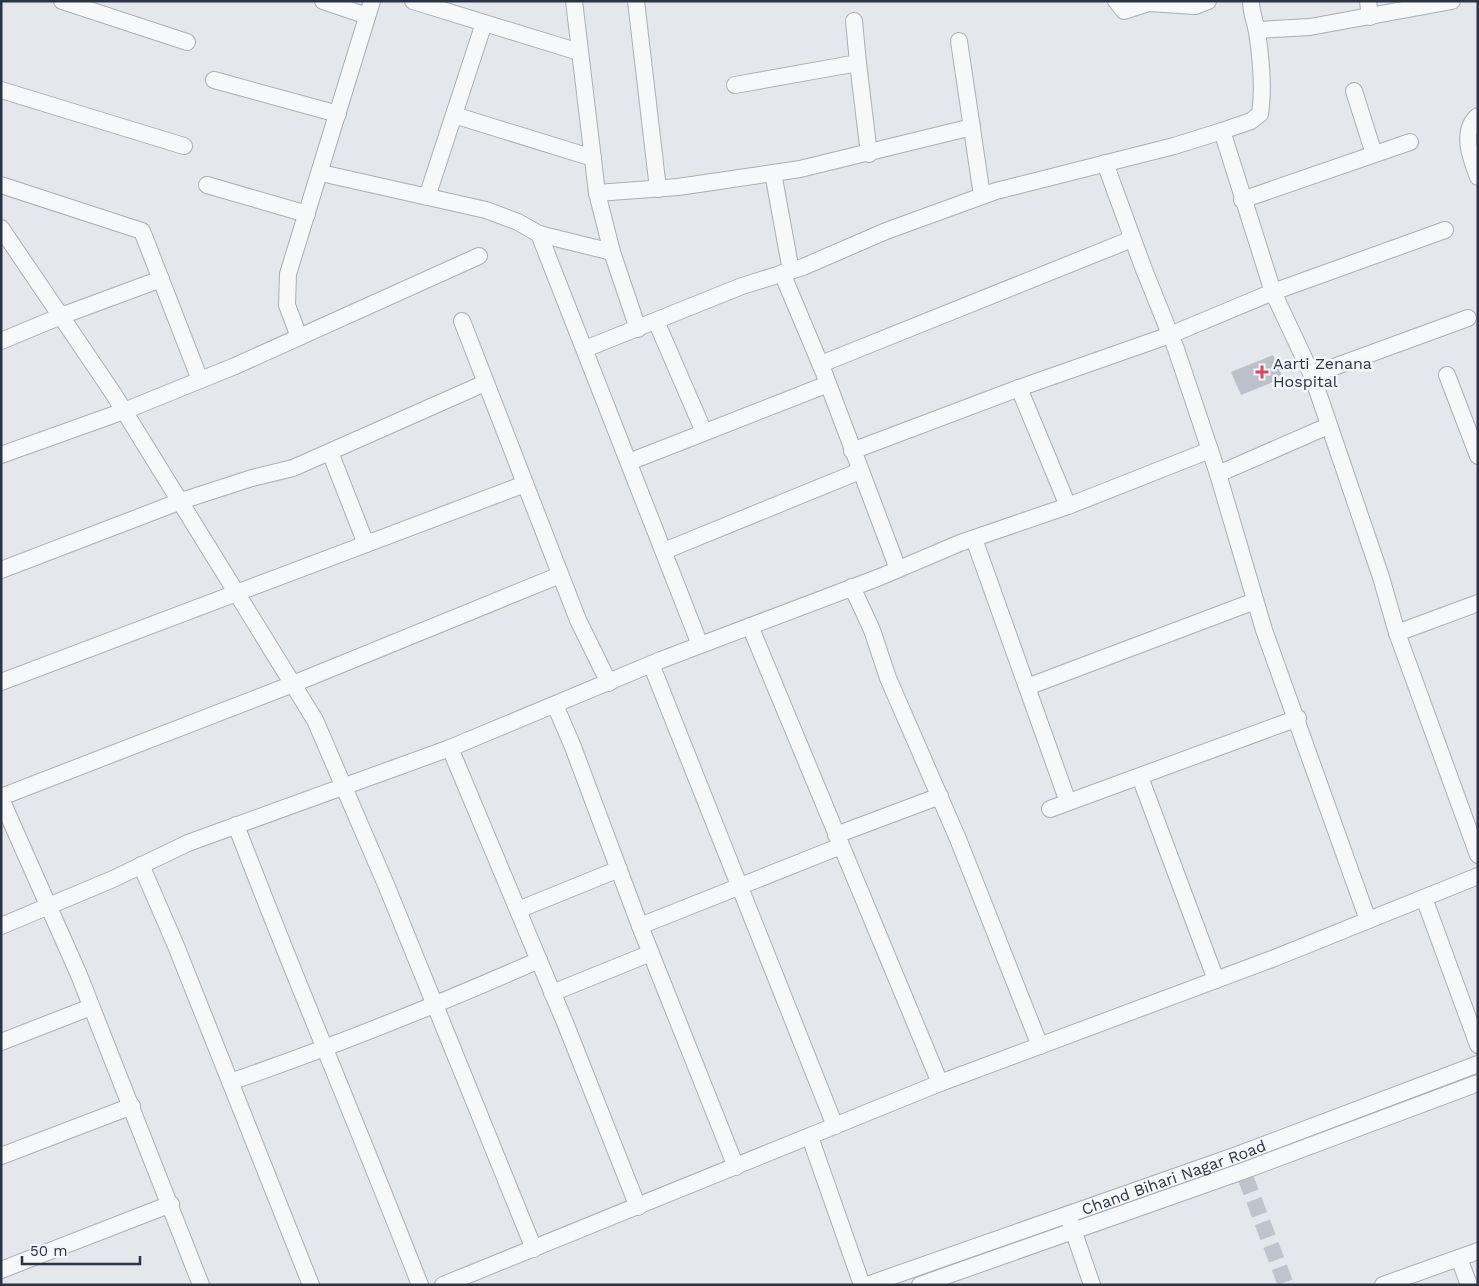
<svg xmlns="http://www.w3.org/2000/svg" width="1479" height="1286" font-family="'Work Sans',sans-serif">
<style>
.building{fill:#bbc0ca}
.lines{fill:none;stroke-linecap:round;stroke-linejoin:round}
.minor-tunnel{stroke:#bfc3cb;stroke-width:16;stroke-dasharray:16 8;stroke-linecap:butt}
.minor-casing{stroke:#a9aeb7;stroke-width:18}
.minor{stroke:#f7f8fa;stroke-width:16}
.poi-dot{fill:#d1495b;stroke:#f4f6f9;stroke-width:2}
.labels{text-anchor:middle;stroke-width:5;stroke-linejoin:round;paint-order:stroke}
.poi-label{font-size:16px;fill:#2b3445;stroke:#f4f6f9;text-anchor:start}
.street-label{font-size:16px;fill:#2b3445;stroke:#f4f6f9}
</style>
<rect width="100%" height="100%" fill="#e4e7ec"/>
<!-- building -->
<path class="building" d="M1273 355 1283 378 1241 395 1231 372Z"/>
<g class="lines">
<!-- minor-tunnel -->
<path class="minor-tunnel" d="M1237 1155 1286 1285"/>
<!-- minor casing -->
<g class="minor-casing">
<g id="minor">
<path d="M62 1 187 42"/>
<path d="M323 1 367 16"/>
<path d="M413 1 579 52"/>
<path d="M574 1 597 193 612 252 638 329"/>
<path d="M636 1 658 189"/>
<path d="M1116 1 1124 11 1149 3 1195 6 1208 1"/>
<path d="M1251 1C1251 12 1255 21 1257 32 1261 58 1264 88 1260 114L1251 121 1222 131 1273 292 1312 375 1381 577 1397 633 1478 855"/>
<path d="M1368 1 1370 17"/>
<path d="M854 21 858 63"/>
<path d="M1257 30 1310 27 1452 1"/>
<path d="M959 41 982 196"/>
<path d="M214 80 338 114"/>
<path d="M735 85 858 63 869 154"/>
<path d="M1 90 184 146"/>
<path d="M1354 91 1374 154"/>
<path d="M454 115 593 158"/>
<path d="M1478 116C1460 131 1471 159 1478 177"/>
<path d="M1105 163 1143 267 1176 349 1218 474 1264 630 1368 920"/>
<path d="M321 173 486 210 518 222 539 234 700 645"/>
<path d="M773 173 791 271"/>
<path d="M1 185 142 231 200 380"/>
<path d="M207 185 307 214"/>
<path d="M597 193 678 187 800 169 972 127"/>
<path d="M427 197 484 23"/>
<path d="M1242 200 1410 142"/>
<path d="M1 228 113 393 315 720 387 887 534 1249"/>
<path d="M539 234 612 252"/>
<path d="M782 273 824 373 898 569"/>
<path d="M462 321 578 620 609 683"/>
<path d="M656 321 704 432"/>
<path d="M299 337 287 305 288 274 372 1"/>
<path d="M1 341 61 316 161 279"/>
<path d="M585 349 742 286 803 267 886 231 996 191 1174 146 1222 131"/>
<path d="M821 364 1132 239"/>
<path d="M1312 375 1468 318"/>
<path d="M1447 375 1478 456"/>
<path d="M1019 388 1068 506"/>
<path d="M852 451 1019 388 1170 335 1273 292 1445 230"/>
<path d="M330 452 366 544"/>
<path d="M1 455 124 411 235 366 479 256"/>
<path d="M629 462 828 384"/>
<path d="M1218 474 1328 426"/>
<path d="M974 539 1068 802"/>
<path d="M664 551 860 471"/>
<path d="M1 570 181 501 252 478 293 468 485 383"/>
<path d="M852 587 872 630 888 678 958 839 1040 1046"/>
<path d="M750 626 940 1083"/>
<path d="M1397 633 1478 603"/>
<path d="M651 664 835 1126"/>
<path d="M1 682 525 484"/>
<path d="M1027 687 1255 601"/>
<path d="M555 705 573 747 640 926 736 1167"/>
<path d="M450 748 566 1025 638 1207"/>
<path d="M1140 777 1216 980"/>
<path d="M1 797 293 684 560 575"/>
<path d="M1 799 79 975 201 1285"/>
<path d="M1050 809 1298 718"/>
<path d="M236 825C295 980 360 1131 420 1285"/>
<path d="M836 835 940 796"/>
<path d="M141 865 176 946 311 1285"/>
<path d="M1424 898 1478 1045"/>
<path d="M518 910 619 869"/>
<path d="M1 926 113 879 188 843 450 748 661 660 880 577 960 543 1068 506 1210 450"/>
<path d="M640 926 841 846"/>
<path d="M552 993 651 953"/>
<path d="M1 1042 91 1007"/>
<path d="M230 1082C335 1046 437 1005 539 960"/>
<path d="M810 1137 862 1285"/>
<path d="M1 1156 132 1106"/>
<path d="M1070 1221 1092 1285"/>
<path d="M1459 1258 1469 1285"/>
<path d="M1 1270 171 1204"/>
<path d="M443 1285 940 1083 1272 959 1478 876"/>
<path id="s1" d="M867 1285 1237 1155 1478 1064"/>
<path d="M920 1285 1243 1171 1478 1083"/>
<path d="M1383 1285 1478 1251"/>
</g>
</g>
<!-- minor -->
<use href="#minor" class="minor"/>
</g>
<!-- markers -->
<path class="poi-dot" d="M1259.5 364.5h5v5h5v5h-5v5h-5v-5h-5v-5h5z"/>
<g class="labels">
<!-- poi labels -->
<g class="poi-label">
<text x="1273" y="369">Aarti Zenana<tspan x="1273" dy="18">Hospital</tspan></text>
</g>
<!-- street labels -->
<g class="street-label">
<text dy="6" stroke="none"><textPath href="#s1" startOffset="325">Chand Bihari Nagar Road</textPath></text>
</g>
</g>
<!-- border -->
<rect width="1479" height="1286" fill="none" stroke="#2b3445" stroke-width="5"/>
<!-- scale -->
<path d="M22 1256v8h118v-8" fill="none" stroke="#2b3445" stroke-width="2.5"/>
<text x="30" y="1256" font-size="15" fill="#2b3445" stroke="#f4f6f9" stroke-width="4" paint-order="stroke">50 m</text>
</svg>
